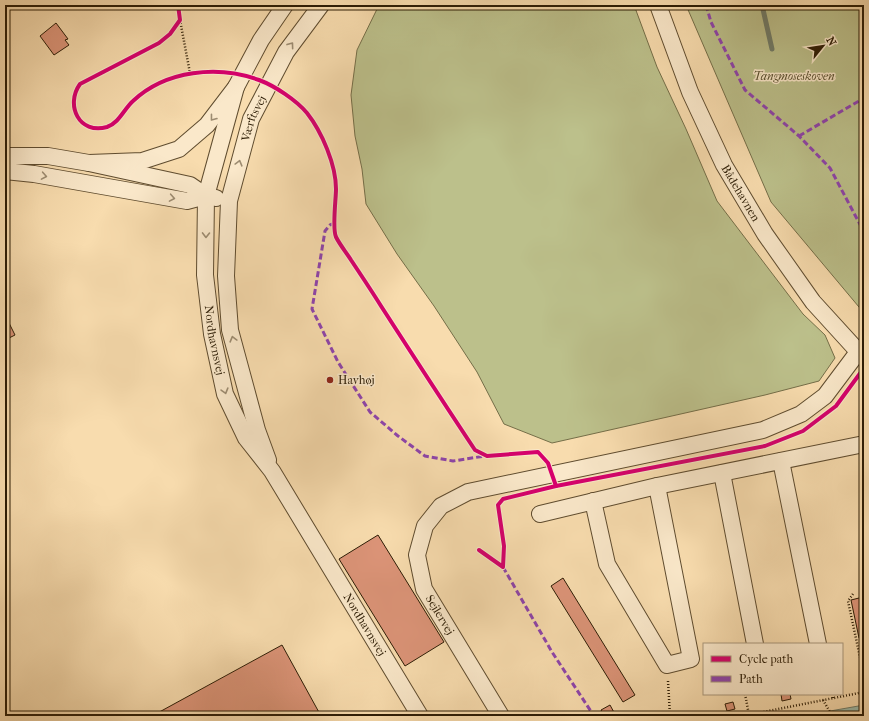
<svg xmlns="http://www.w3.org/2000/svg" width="869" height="721" font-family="'IM FELL French Canon',serif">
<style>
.green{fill:#bcc08b;stroke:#746e48}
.water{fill:#9dbcac;stroke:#707c69}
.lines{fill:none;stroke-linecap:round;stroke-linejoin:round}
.stream{stroke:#707c69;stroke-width:5}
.building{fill:#dc9478;stroke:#2c1c05}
.minor-casing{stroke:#5f4c2f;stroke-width:18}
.path{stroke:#2c1c05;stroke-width:2.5;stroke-dasharray:1 2;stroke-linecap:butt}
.minor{stroke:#fae8ca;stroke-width:16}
.quiet{stroke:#8e44ad;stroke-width:3;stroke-dasharray:6 3;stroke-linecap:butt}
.cycleway-casing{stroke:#fae8ca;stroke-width:6}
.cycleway{stroke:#d6006c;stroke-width:4}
.oneway{stroke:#9d8c71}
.poi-dot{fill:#8f2418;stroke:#fae8ca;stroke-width:1.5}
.labels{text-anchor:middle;stroke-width:3;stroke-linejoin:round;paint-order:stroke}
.park-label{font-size:12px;font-style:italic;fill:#574d2d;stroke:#fae8ca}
.street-label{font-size:12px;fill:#2c1c05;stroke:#fae8ca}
.poi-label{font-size:12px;fill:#2c1c05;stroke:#fae8ca;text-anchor:start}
</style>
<rect width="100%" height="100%" fill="#f8dcae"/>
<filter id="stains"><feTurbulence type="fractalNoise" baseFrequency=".005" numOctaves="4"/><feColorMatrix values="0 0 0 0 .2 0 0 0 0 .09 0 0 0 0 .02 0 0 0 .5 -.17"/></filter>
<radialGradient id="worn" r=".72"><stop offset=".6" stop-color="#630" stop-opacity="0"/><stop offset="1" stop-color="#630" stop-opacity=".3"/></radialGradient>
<!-- green -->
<g class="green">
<path d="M379 5H634L657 67 686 129 717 201 803 314 825 335 835 358 819 381 765 395 552 443 504 424 477 372 434 306 397 254 366 204 362 169 355 136 351 95 357 50Z"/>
<path d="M686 5H864V313L771 202Z"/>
</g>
<!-- water -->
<path class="water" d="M864 705V716H802Z"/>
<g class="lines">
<!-- stream -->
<path class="stream" d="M762 5 772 49"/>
</g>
<!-- building -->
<g class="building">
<path d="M56 23 68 39 65 40 69 45 54 55 40 36Z"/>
<path d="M5 315 15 335 5 340Z"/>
<path d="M378 535 444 642 405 666 339 559Z"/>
<path d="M563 578 635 695 623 702 551 586Z"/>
<path d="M863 597 864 637 859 638 851 600Z"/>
<path d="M282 645 321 716H152Z"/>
<path d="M781 694H790L791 699 782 701Z"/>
<path d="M733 702 735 709 727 711 725 704Z"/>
<path d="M610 705 616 716H604L601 710Z"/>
</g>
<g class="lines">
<!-- minor casing -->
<g class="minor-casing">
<g id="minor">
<path id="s1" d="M658 5 690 92 724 165 765 234 813 302 864 358"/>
<path id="s2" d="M236 87 206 196 205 275 212 334 225 394 246 438 272 471 420 716"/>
<path d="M5 156H48L89 163 190 185 206 196 216 198"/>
<path d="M89 163 142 161 179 149 207 125 236 87 261 40 285 5"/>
<path d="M5 171 34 174 187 201 206 196"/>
<path id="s3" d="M268 460 257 430 230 330 226 276 229 201 251 119 286 52 321 5"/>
<path d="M781 461 818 644"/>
<path d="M722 473 755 644"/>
<path d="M593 501 607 564 667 665 691 659 657 486"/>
<path d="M540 514 657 486 864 444"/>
<path d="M501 716 424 589 417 555 425 526 441 506 468 492 763 430 801 414 825 396 858 352"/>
</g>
</g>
<!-- path -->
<g class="path">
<path d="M180 20 190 73"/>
<path d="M853 594 848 601 864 676"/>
<path d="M668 681 670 716"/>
<path d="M745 694 749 715"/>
<path d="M833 694V698"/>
<path d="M823 700 830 712"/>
<path d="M743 716 864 692"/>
</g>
<!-- minor -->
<use href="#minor" class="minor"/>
<!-- quiet -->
<g class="quiet">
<path d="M706 5 711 22 745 90 799 136 830 168 864 232"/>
<path d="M799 136 864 98"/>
<path d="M335 223 330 225 325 231 312 309 338 362 370 412 398 436 425 456 453 461 485 456"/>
<path d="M503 567 552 652 594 716"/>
</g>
<!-- cycleway casing -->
<g class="cycleway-casing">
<g id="cycleway">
<path d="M178 5 180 20 170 34 159 43 80 84C65 105 79 135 107 127 119 123 124 109 133 101 166 70 218 65 259 80 275 86 296 100 307 113 322 132 336 165 336 189 336 199 332 229 336 237 340 245 346 252 351 260 361 275 371 290 381 306 412 354 443 402 475 450L487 456 538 452 548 463 556 486"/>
<path d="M479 550 503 567 504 546 498 505 503 499 556 486 765 446 803 431 836 406 864 368"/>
</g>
</g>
<!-- cycleway -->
<use href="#cycleway" class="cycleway"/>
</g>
<!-- one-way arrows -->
<defs><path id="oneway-chevron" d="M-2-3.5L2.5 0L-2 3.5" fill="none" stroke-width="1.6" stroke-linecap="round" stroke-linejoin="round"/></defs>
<g class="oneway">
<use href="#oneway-chevron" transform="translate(291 45) rotate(-54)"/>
<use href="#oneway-chevron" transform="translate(213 118) rotate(128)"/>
<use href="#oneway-chevron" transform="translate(239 163) rotate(-75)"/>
<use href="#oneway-chevron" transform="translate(44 176) rotate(10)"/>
<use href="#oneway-chevron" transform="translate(172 198) rotate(10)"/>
<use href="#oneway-chevron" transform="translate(206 235) rotate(91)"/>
<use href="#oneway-chevron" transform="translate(233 339) rotate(-105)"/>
<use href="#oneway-chevron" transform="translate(225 391) rotate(74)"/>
</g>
<!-- markers -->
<circle class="poi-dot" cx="330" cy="380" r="4"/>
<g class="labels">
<!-- park labels -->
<g class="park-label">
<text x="794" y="80">Tangmoseskoven</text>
</g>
<!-- street labels -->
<g class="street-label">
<text dy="4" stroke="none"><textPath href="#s3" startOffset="351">Værftsvej</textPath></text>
<text dy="4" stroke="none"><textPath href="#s1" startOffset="206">Bådehavnen</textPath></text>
<text dy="4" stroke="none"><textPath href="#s2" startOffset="258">Nordhavnsvej</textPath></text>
<text transform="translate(440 615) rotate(59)" y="4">Sejlervej</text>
<text dy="4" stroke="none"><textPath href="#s2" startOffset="583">Nordhavnsvej</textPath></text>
</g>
<!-- poi labels -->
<g class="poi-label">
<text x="338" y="384">Havhøj</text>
</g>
</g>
<!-- margin -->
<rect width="869" height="721" fill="none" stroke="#f8dcae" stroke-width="20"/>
<rect x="6" y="6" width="857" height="709" fill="none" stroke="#2c1c05" stroke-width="2"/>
<rect x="10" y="10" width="849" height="701" fill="none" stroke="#2c1c05"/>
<!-- legend -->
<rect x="703" y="643" width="140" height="52" fill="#fae8ca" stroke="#a8967b"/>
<rect x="711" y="656" width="20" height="6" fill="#d6006c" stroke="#a8967b"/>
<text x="739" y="663" font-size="12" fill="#2c1c05">Cycle path</text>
<rect x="711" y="676" width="20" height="6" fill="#8e44ad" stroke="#a8967b"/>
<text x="739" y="683" font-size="12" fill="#2c1c05">Path</text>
<!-- north arrow -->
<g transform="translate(823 46) rotate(60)" stroke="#fae8ca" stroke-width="3" paint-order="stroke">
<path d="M0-3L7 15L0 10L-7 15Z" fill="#2c1c05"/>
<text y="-6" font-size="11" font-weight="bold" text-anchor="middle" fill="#2c1c05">N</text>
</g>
<rect width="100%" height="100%" filter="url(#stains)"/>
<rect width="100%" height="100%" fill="url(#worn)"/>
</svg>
